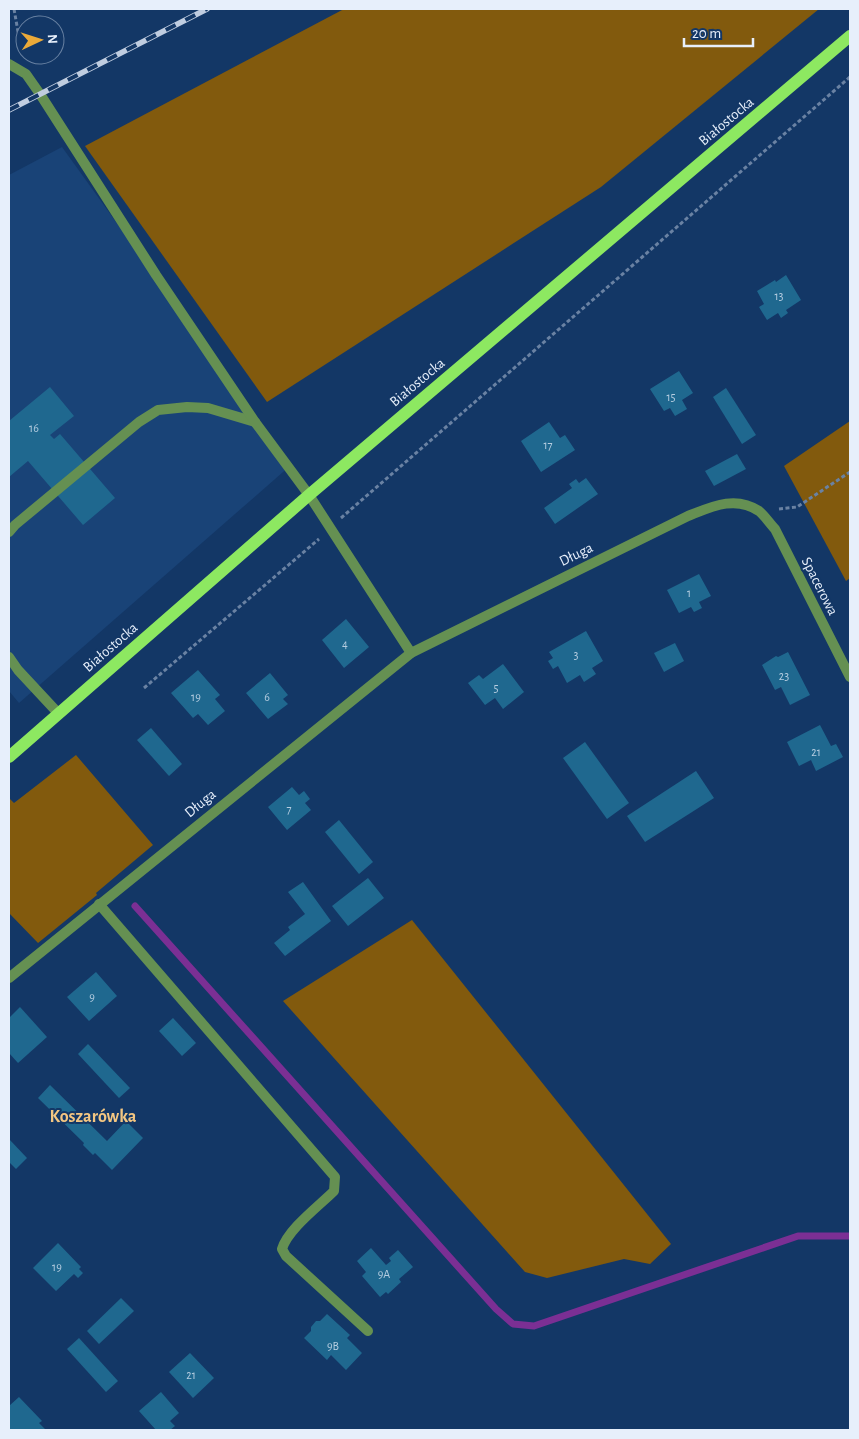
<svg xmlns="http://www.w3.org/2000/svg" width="859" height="1439" font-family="'Alegreya Sans',sans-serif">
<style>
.built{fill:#194377}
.green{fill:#825a0d}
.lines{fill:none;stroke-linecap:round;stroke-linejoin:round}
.stream{stroke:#7b2f94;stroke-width:7}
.building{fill:#1f688f}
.path{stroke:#6a82a3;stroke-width:3;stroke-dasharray:4 2.5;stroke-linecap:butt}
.service{stroke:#659052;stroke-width:10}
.minor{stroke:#659052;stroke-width:10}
.primary{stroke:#8de861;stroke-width:12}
.rail-casing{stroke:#c0cde0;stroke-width:5.5}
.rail{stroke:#133766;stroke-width:4;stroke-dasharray:11;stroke-linecap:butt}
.labels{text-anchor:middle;stroke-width:4;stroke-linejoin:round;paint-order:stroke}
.number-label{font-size:12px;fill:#b5cde0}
.street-label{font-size:15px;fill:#e7effb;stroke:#133766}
.quarter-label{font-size:18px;font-weight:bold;fill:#f3c682;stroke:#133766}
</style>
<rect width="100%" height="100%" fill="#133766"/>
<!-- built -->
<path class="built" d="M62 147 291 465 19 703 9 691V175Z"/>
<!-- green -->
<g class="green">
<path d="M344 9H819L601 187 267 402 85 146Z"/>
<path d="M850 421V578L846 581 784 466Z"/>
<path d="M76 755 153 845 96 893 97 895 38 943 9 913V798L14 803Z"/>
<path d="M412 920 671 1244 650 1264 624 1259 547 1278 525 1272 283 1001Z"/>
</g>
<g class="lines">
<!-- stream -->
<path class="stream" d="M135 906 496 1309 513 1324 534 1326 798 1236H850"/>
</g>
<!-- building -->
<g class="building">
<path d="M786 275 801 300 786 310 788 313 781 318 778 313 767 320 759 307 764 304 757 291 775 280 776 282Z"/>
<path d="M679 371 693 393 682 400 687 409 675 416 670 408 664 411 650 389Z"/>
<path d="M50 387 74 416 50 435 54 439 60 434 115 498 83 525 28 461 9 477V421Z"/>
<path d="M726 388 756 435 742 444 713 397Z"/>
<path d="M549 422 560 438 565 435 575 450 541 472 521 441Z"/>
<path d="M737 454 746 469 714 486 705 471Z"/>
<path d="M586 478 598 494 555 524 544 508 572 488 569 484 576 479 579 483Z"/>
<path d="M699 574 711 596 699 602 702 608 694 612 691 607 679 613 667 590Z"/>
<path d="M346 619 369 647 344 668 322 640Z"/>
<path d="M586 631 603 661 592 668 596 674 584 682 580 675 567 683 558 666 553 669 548 661 553 658 549 652Z"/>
<path d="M675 643 684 661 664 672 654 653Z"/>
<path d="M788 652 810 695 790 705 781 687 775 690 762 665 776 656 778 657Z"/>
<path d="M503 664 524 692 503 709 495 698 485 705 468 683 479 675 483 679Z"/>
<path d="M198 670 220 695 215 699 225 711 208 725 198 714 193 718 171 693Z"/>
<path d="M270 673 288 695 283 699 288 704 268 719 246 693Z"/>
<path d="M820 725 831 746 836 744 843 757 816 771 811 760 799 766 787 742Z"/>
<path d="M151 728 182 764 169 776 137 740Z"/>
<path d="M585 742 629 803 607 819 563 758Z"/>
<path d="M696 771 714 798 645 842 627 816Z"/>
<path d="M292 787 299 795 304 791 310 799 305 803 311 810 287 830 268 807Z"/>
<path d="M339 820 373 862 359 874 325 832Z"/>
<path d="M368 878 384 898 348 926 332 906Z"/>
<path d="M303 882 331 921 285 956 274 943 290 930 288 927 305 914 288 892Z"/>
<path d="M96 972 117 996 89 1021 67 997Z"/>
<path d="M20 1007 47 1037 18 1063 9 1053V1018Z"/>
<path d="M173 1018 196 1043 182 1056 159 1031Z"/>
<path d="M88 1044 130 1088 119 1098 78 1054Z"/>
<path d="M50 1085 107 1141 126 1121 143 1138 112 1170 95 1153 93 1155 83 1145 84 1143 38 1098Z"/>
<path d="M9 1139 27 1158 16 1169 9 1162Z"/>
<path d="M58 1243 81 1267 79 1269 83 1273 78 1278 74 1274 56 1291 33 1268Z"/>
<path d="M371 1248 386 1265 391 1261 389 1258 398 1250 413 1267 399 1279 401 1282 388 1294 386 1292 380 1297 362 1276 366 1272 357 1261Z"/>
<path d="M121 1298 134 1311 99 1344 87 1331Z"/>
<path d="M327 1314 350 1335 347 1338 362 1353 346 1370 331 1355 327 1360 304 1338 311 1331V1327L316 1321H320Z"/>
<path d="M79 1338 118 1381 106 1392 67 1349Z"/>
<path d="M190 1353 214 1378 193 1398 169 1372Z"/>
<path d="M161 1392 179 1413 170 1421 175 1426 170 1430H156L139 1411Z"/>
<path d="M19 1397 42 1421 39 1423 45 1429 43 1430H9V1406Z"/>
</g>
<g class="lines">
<!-- path -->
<g class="path">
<path d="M14 9 22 54"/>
<path d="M779 509 797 507 850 472"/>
<path d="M341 518 850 77"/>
<path d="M144 688 319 539"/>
</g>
<!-- service -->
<g class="service">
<path d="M9 532 15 525 139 422 158 410 187 407 208 408 255 422"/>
<path d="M9 657 18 670 58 713"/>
<path d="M99 904 335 1177 334 1191C319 1206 288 1229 282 1249L286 1256 368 1331"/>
</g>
<!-- minor -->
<g class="minor">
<path d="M9 64 26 74 40 94 156 275 255 422 309 495 411 653"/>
<path d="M9 978 411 653 688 516C711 507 735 495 759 511 765 516 770 524 775 529L850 677"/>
</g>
<!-- primary -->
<path class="primary" d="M9 757 309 495 850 36"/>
<!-- rail casing -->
<g class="rail-casing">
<path id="rail" d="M9 110 207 9"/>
</g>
<!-- rail -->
<use href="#rail" class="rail"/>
</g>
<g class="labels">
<!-- number labels -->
<g class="number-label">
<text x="779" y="300">13</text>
<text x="671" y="401">15</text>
<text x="34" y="432">16</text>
<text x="548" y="449">17</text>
<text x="689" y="597">1</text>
<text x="345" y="648">4</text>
<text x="576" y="659">3</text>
<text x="784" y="680">23</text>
<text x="496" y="692">5</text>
<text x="196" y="701">19</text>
<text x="267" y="701">6</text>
<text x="816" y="756">21</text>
<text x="289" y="813">7</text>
<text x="92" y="1001">9</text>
<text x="57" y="1271">19</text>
<text x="384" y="1278">9A</text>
<text x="333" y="1350">9B</text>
<text x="191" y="1379">21</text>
</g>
<!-- street labels -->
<g class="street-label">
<text transform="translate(726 121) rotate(-40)" y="5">Białostocka</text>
<text transform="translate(417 382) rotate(-40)" y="5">Białostocka</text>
<text transform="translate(576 554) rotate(-26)" y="5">Długa</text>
<text transform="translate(820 586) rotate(63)" y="5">Spacerowa</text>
<text transform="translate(110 647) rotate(-41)" y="5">Białostocka</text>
<text transform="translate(200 803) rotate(-39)" y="5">Długa</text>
</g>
<!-- quarter labels -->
<g class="quarter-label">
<text x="93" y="1122">Koszarówka</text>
</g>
</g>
<!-- border -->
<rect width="859" height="1439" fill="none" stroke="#e7effb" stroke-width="20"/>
<!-- north arrow -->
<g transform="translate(40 40) rotate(86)"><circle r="24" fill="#133766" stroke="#6881a2"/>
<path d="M0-4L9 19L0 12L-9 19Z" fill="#ebaa39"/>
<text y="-8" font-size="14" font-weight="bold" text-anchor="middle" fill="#e7effb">N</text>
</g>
<!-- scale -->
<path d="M684 38v8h69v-8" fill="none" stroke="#e7effb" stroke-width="2.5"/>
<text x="692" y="38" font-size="15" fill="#e7effb" stroke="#133766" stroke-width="4" paint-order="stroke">20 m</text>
</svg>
